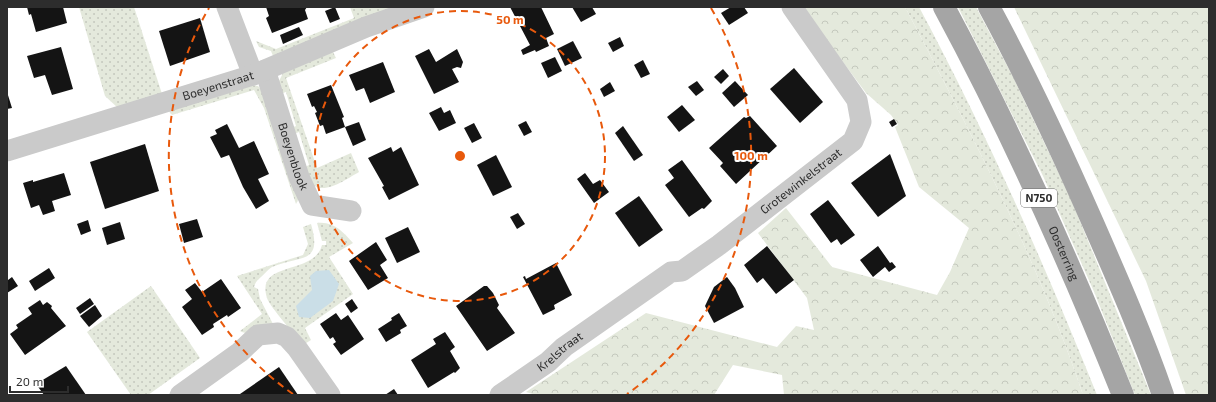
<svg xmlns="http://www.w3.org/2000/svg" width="1216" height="402" font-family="'Exo 2',sans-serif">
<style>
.grass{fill:url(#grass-dots)}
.forest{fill:url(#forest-crowns)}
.water{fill:#cadee7}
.building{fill:#141414}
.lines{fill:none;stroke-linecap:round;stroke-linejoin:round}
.minor{stroke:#cacaca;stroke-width:21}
.major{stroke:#a5a5a5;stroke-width:22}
.ring{fill:none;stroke:#e8590c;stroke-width:2;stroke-dasharray:7 5}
.labels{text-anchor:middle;stroke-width:4;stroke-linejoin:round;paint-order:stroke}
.shield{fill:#fff;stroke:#6c6c6c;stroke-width:1}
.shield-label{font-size:11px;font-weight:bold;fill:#2d2d2d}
.street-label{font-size:12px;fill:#2d2d2d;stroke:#fff}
.centre{fill:#e8590c;stroke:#fff;stroke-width:2}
.ring-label{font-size:12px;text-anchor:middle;font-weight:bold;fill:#e8590c;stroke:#fff;stroke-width:4;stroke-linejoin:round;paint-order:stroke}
</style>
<defs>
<pattern id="grass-dots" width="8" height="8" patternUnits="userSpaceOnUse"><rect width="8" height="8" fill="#e4e9dc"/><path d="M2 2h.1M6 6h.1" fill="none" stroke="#c4c8bd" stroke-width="1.8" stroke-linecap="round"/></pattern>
<pattern id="forest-crowns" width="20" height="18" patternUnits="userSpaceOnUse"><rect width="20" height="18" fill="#e4e9dc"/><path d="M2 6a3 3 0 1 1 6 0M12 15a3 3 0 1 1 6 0" fill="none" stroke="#c4c8bd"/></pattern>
</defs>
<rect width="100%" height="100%" fill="#fff"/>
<!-- grass -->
<g class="grass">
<path d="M79 7H134L162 94 118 108 105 96Z"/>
<path d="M350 7H397L273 56 271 51 259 47 256 41 276 49 354 18Z"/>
<path d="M905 7H919C987 134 1043 261 1097 395H1083C1038 260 971 133 905 7Z"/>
<path d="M958 7H976L1013 77 1071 199 1151 395H1135L1095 294 1043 176Z"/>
<path d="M333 52 336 58 286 78 317 168 351 153 359 172C348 178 321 198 311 182 308 178 307 172 305 167L309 165 299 132 294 134 292 128 296 126 286 92 280 94 278 83 283 73Z"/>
<path d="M252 85 258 86 263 91 299 198 296 204 264 108 254 90 172 115 166 108Z"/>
<path d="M317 223C334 221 343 232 353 243L329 257 353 294 305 328 311 340 303 345C296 336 270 307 267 298 255 260 314 276 322 245H326V241H322Z"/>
<path d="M311 224C323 265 300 255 272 267 267 270 265 274 261 277 257 281 256 281 254 287L258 289 260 299 273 324C263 328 250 337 240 331L262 314 237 276 303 255 308 244 303 227Z"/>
<path d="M151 286 200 358 148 395H131L87 332Z"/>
</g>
<!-- forest -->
<g class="forest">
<path d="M802 7H905C971 133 1038 260 1083 395H784L782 375 733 365 714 395H536L526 392 646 313 777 347 796 326 814 330 807 298 758 233 786 208 832 267 937 295 950 272 969 228 919 187 895 127 898 125 891 115 866 93Z"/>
<path d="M1014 7H1209V395H1186L1146 281Z"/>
</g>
<!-- water -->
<path class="water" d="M329 270 339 284 333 301 310 318 299 317 296 306 312 290 310 276 316 271Z"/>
<!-- building -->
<g class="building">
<path d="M27 7H63L67 23 36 32 31 14 29 15Z"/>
<path d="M266 7H307L305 10 308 19 272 33 266 18 269 16Z"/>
<path d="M335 7 340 19 330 23 325 11Z"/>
<path d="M510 7H541L554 34 546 38 549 46 536 52 535 50 523 55 521 50 530 45Z"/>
<path d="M572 7H592L596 14 581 22Z"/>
<path d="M731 7H744L748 13 729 25 721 13Z"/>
<path d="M200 18 210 52 170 66 159 31Z"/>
<path d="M299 27 303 35 283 44 280 35Z"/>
<path d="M620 37 624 46 613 52 608 43Z"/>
<path d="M573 41 582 58 565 66 557 49Z"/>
<path d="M61 47 73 89 52 95 45 75 34 78 27 56Z"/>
<path d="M429 49 436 62 457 49 463 62 461 68 457 67 452 69 459 82 434 94 415 56Z"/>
<path d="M555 57 562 71 548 78 541 63Z"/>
<path d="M643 60 650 74 641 78 634 65Z"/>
<path d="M383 62 395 92 370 103 364 88 356 91 349 75Z"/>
<path d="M794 68 823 102 800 123 770 89Z"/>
<path d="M723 69 729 76 721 84 714 77Z"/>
<path d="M697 81 704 90 696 96 688 87Z"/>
<path d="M735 81 748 95 734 107 722 93Z"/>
<path d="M610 82 615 91 604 97 600 89Z"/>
<path d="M331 85 344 117 342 118 345 127 326 134 323 125 320 126 315 113 317 112 314 106 312 107 307 94Z"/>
<path d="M7 92 12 108 7 109Z"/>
<path d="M682 105 695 120 679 132 667 117Z"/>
<path d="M441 107 444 113 450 110 456 123 439 131 429 113Z"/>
<path d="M750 116 777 146 736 184 720 166 723 163 709 148 744 117 746 118Z"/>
<path d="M894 119 897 124 892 127 889 122Z"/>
<path d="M526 121 532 132 524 136 518 125Z"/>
<path d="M359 122 366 140 353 146 345 127Z"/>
<path d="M474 123 482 138 472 143 464 128Z"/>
<path d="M227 124 239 148 254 141 269 174 258 179 269 201 256 209 243 187 229 155 221 158 210 137 217 134 215 130Z"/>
<path d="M623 126 643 155 634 161 615 133Z"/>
<path d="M145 144 159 191 105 209 90 162Z"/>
<path d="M391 147 393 152 401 147 419 185 389 200 382 187 384 186 368 158Z"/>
<path d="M890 154 906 196 878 217 851 183Z"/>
<path d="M496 155 512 187 493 196 477 165Z"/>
<path d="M682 160 712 201 704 209 702 208 689 217 665 185 674 178 668 170Z"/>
<path d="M64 173 71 195 52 201 55 211 43 215 39 205 31 208 23 183 33 180V182Z"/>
<path d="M585 173 593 184 600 180 609 192 594 203 577 179Z"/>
<path d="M639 196 663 230 639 247 615 213Z"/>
<path d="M828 200 855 235 841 245 837 239 831 243 810 214Z"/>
<path d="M518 213 525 224 517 229 510 217Z"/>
<path d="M197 219 203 237 184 243 179 224Z"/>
<path d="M88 220 91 231 81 235 77 224Z"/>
<path d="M120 222 125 239 107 245 102 228Z"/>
<path d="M408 227 420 252 397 263 385 238Z"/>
<path d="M376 242 387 260 380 265 388 278 368 290 349 261Z"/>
<path d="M767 246 794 280 776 294 763 278 757 283 744 265Z"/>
<path d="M878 246 890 263 892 262 896 267 889 272 885 267 873 277 860 260Z"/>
<path d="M556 263 572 295 554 305 555 309 543 315 523 277 525 276 526 279Z"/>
<path d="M49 268 55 278 35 291 29 281Z"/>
<path d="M12 277 18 286 7 293V278L8 280Z"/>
<path d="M727 277 735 288 744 307 714 323 705 306 714 287Z"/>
<path d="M221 279 241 308 228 317 227 315 213 324 214 327 202 335 182 307 192 299 185 290 195 283 202 292Z"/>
<path d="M484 286H487L493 293 499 305 497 308 515 333 487 351 456 306Z"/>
<path d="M90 298 94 304 80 314 76 308Z"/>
<path d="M352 299 358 308 351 313 345 304Z"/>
<path d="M40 300 43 305 47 302 52 306 51 308 66 326 25 355 10 334 18 328 16 325 32 314 28 308Z"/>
<path d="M95 305 102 316 89 327 80 316Z"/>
<path d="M336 313 341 320 348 315 364 339 341 355 333 344 336 342 333 337 330 339 320 324Z"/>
<path d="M399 313 407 326 400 330 401 333 386 342 378 329 392 320 391 318Z"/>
<path d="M445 332 455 347 450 351 460 368 455 373 454 372 428 388 411 360 436 344 433 339Z"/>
<path d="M66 366 86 395H44L36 384Z"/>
<path d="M279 367 298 395H241L240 394Z"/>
<path d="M394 389 398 395H385Z"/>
</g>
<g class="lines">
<!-- minor -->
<g class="minor">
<path d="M227 7 253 75"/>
<path id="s1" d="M265 70 299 177 312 205 351 211"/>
<path id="s2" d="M7 151 253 75 366 27 424 7"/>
<path d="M180 395 240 352 258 335 278 333 287 337 297 348 330 395"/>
<path id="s3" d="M500 395 548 362 564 347 671 272 682 271 719 245 853 141 861 122 857 100 792 7"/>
</g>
<!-- major -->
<g class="major">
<path id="s4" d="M944 7C1012 133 1070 263 1123 395"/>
<path d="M989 7C1027 77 1061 150 1093 223 1118 280 1143 337 1163 395"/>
</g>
</g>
<!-- distance rings -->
<g class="ring">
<circle cx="460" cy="156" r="145"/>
<path d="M293 394A291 291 0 0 1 209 8M711 8A291 291 0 0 1 627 394"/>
</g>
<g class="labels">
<!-- shield labels -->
<rect class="shield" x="1021" y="189" width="36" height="18" rx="3"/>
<g class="shield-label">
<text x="1039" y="202">N750</text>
</g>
<!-- street labels -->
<g class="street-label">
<text dy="4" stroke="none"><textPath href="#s2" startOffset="221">Boeyenstraat</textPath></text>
<text dy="4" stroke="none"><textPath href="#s1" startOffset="91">Boeyenblook</textPath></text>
<text dy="4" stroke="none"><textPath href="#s3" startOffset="371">Grotewinkelstraat</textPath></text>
<text dy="4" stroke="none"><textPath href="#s4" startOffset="274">Oosterring</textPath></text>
<text dy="4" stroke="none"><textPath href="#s3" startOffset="74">Krelstraat</textPath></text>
</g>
</g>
<circle cx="460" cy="156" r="6" class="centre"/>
<g class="ring-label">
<text x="510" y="24">50 m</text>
<text x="751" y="160">100 m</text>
</g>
<!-- border -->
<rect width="1216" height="402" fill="none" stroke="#2d2d2d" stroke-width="16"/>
<!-- scale -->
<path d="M10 386v6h58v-6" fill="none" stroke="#2d2d2d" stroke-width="2"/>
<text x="16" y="386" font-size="12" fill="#2d2d2d" stroke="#ffffff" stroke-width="3" paint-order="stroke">20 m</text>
</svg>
